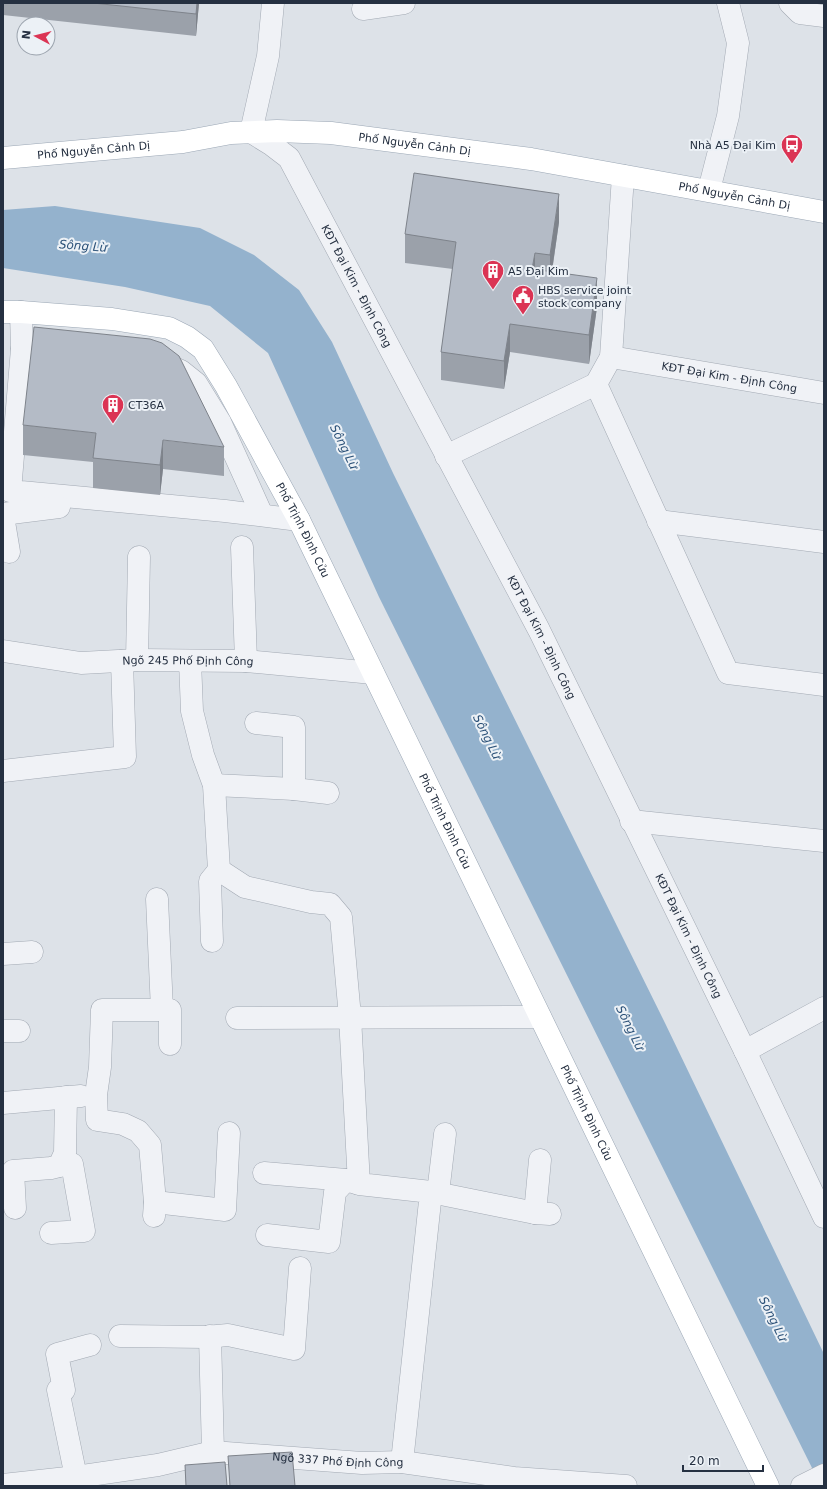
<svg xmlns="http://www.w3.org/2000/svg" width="827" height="1489" font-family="'DejaVu Sans',sans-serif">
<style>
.water{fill:#94b2cd}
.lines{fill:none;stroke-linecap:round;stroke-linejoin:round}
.minor-casing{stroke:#a2a9b3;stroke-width:23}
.major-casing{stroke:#9ba7b5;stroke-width:23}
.minor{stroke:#f0f2f6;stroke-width:22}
.major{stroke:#fff;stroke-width:22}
.wall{fill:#9ba1aa}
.shaded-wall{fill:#7e838b}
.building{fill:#b4bbc6;stroke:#7e838b}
.labels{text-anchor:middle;stroke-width:4;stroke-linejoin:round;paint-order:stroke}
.street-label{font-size:11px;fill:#253041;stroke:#ecf1f6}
.poi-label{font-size:11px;fill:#253041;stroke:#ecf1f6;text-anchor:start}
.water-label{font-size:12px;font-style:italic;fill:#2b5178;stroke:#ecf1f6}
</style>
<rect width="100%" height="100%" fill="#dde2e8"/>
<!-- water -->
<path class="water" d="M55 206 200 228 254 255 299 290 332 342 393 473 665 1023 824 1354V1486H821L379 597 268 353 210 306 125 287 3 268V210Z"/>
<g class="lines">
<!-- minor casing -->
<g class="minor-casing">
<g id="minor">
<path id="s1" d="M273 3 268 56 251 132 272 145 289 158 539 630 745 1051 824 1217"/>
<path d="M790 3 800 13 824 16"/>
<path d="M363 9 404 3"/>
<path d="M709 190 728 116 738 43 728 3"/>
<path d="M21 312 22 349 35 350"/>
<path d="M22 349 10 491 225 511 299 520"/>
<path id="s2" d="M611 357 824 393"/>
<path d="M165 364 181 371 196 383 220 422 262 515"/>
<path d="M596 384 728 673 824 685"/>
<path d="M446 456 596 384 611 357 623 176"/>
<path d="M3 514 59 507"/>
<path d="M3 516 9 552"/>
<path d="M658 521 824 542"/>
<path d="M242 547 246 661"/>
<path id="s3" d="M3 651 81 663 137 660 246 661 373 673"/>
<path d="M137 660 139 557"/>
<path d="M190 661 192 711 203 755 214 785 219 870 245 887 311 902 330 904 341 917 350 1017 359 1184 431 1192 402 1462"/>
<path d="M256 723 294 727V789"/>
<path d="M3 771 125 757 122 661"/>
<path d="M214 785 294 789 328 793"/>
<path d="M631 821 824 841"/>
<path d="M212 941 210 881 219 870"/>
<path d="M3 954 32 952"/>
<path d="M162 1010H170V1044"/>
<path d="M237 1018 540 1017"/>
<path d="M3 1031H19"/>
<path d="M745 1051 824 1008"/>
<path d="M3 1103 81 1096"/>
<path d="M264 1173 346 1180 356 1183"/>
<path d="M431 1192 535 1213 550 1214"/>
<path d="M438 1193 445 1134"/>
<path d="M155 1202 225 1210 229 1133"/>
<path d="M15 1208 13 1171 51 1168 59 1166 65 1153 66 1097"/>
<path d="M535 1213 540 1160"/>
<path d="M154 1216 155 1202 150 1145 138 1131 123 1124 97 1120 96 1095 100 1067 102 1010H162L157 899"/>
<path d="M51 1233 84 1231 72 1164 59 1166"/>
<path d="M267 1235 329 1242 335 1192 346 1180"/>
<path d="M120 1336 206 1337 228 1335 294 1349 300 1268"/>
<path d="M210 1336 213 1452"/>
<path d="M76 1477 58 1390H64L57 1354 90 1345"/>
<path id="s4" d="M3 1485 76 1477 158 1465 213 1452 362 1463 402 1462 514 1478 626 1486"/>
<path d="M802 1486 824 1475"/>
</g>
</g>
<!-- major casing -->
<g class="major-casing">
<g id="major">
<path id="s5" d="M3 158 183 142 231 133 277 131 331 133 531 159 824 212"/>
<path id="s6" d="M3 312H21L112 319 169 328 187 337 203 349 226 386 299 520 768 1486"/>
</g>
</g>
<!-- minor -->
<use href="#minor" class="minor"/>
<!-- major -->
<use href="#major" class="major"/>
</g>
<!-- wall -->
<g class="wall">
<path d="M3 3H199L196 36 3 15Z"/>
<path d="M559 222 552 272 597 307 589 364 510 352 504 389 441 380V352L453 269 405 263V234Z"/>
<path d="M23 425 224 447V476L163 469 160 495 93 488V462L23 455Z"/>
<path d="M228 1456 295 1486H230Z"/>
<path d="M185 1465 227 1486H186Z"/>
</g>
<!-- shaded-wall -->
<g class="shaded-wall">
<path d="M197 3H199L196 36V14Z"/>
<path d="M559 194V222L550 284V255Z"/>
<path d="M535 253V281L532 269Z"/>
<path d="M597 278V307L589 364V335Z"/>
<path d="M510 324V352L504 389V361Z"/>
<path d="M163 440V469L160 495V465Z"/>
</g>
<!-- building -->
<g class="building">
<path d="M93 3H197L196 14Z"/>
<path d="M414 173 559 194 550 255 535 253 532 269 597 278 589 335 510 324 504 361 441 352 456 242 405 234Z"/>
<path d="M34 327 150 339 162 343 179 356 224 447 163 440 160 465 93 458 96 433 23 425Z"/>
<path d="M292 1452 295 1486H230L228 1456Z"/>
<path d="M225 1462 227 1486H186L185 1465Z"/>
</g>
<!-- icons -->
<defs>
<g id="bus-pin" transform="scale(1.15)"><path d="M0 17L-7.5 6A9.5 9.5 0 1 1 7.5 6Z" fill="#db3454" stroke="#ecf1f6"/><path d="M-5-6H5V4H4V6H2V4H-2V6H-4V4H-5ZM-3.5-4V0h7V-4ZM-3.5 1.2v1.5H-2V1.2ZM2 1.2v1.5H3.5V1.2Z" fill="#fff"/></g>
<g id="building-pin" transform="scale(1.15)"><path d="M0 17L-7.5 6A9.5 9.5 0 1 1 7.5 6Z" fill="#db3454" stroke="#ecf1f6"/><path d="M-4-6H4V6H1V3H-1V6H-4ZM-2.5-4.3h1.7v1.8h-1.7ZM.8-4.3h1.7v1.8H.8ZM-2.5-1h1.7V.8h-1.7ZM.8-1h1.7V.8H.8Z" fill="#fff"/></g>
<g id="civic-pin" transform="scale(1.15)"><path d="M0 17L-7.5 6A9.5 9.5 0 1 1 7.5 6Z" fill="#db3454" stroke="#ecf1f6"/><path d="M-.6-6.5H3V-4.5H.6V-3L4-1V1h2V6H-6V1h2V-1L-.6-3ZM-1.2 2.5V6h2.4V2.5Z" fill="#fff"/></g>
</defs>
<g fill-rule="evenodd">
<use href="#bus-pin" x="792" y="145"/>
<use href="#building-pin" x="493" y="271"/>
<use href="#civic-pin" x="523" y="296"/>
<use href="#building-pin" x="113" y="405"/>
</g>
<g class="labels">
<!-- street labels -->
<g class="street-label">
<text dy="4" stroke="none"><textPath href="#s5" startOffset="414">Phố Nguyễn Cảnh Dị</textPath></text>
<text dy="4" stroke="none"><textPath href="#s5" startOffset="91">Phố Nguyễn Cảnh Dị</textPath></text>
<text dy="4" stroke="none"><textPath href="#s5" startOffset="738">Phố Nguyễn Cảnh Dị</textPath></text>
<text dy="4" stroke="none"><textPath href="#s1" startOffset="322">KĐT Đại Kim - Định Công</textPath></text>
<text dy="4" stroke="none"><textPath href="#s2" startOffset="120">KĐT Đại Kim - Định Công</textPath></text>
<text dy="4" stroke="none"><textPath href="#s6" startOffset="414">Phố Trịnh Đình Cửu</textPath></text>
<text dy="4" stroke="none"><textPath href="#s1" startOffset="719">KĐT Đại Kim - Định Công</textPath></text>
<text dy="4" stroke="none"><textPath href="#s3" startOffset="186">Ngõ 245 Phố Định Công</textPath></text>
<text dy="4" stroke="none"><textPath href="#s6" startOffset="738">Phố Trịnh Đình Cửu</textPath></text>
<text dy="4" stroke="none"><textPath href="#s1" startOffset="1052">KĐT Đại Kim - Định Công</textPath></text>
<text dy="4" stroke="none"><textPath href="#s6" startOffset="1062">Phố Trịnh Đình Cửu</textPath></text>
<text dy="4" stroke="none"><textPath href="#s4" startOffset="338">Ngõ 337 Phố Định Công</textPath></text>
</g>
<!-- poi labels -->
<g class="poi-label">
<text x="776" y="149" text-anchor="end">Nhà A5 Đại Kim</text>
<text x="508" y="275">A5 Đại Kim</text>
<text x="538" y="294">HBS service joint<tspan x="538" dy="13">stock company</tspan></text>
<text x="128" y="409">CT36A</text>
</g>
<!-- water labels -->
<g class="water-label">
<text transform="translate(83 246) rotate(4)" y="4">Sông Lừ</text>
<text transform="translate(344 447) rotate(64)" y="4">Sông Lừ</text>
<text transform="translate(487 737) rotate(64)" y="4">Sông Lừ</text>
<text transform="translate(630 1028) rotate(64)" y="4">Sông Lừ</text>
<text transform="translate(773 1319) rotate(64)" y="4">Sông Lừ</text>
</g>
</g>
<!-- border -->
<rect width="827" height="1489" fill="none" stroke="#253041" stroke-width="8"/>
<!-- north arrow -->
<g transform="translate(36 36) rotate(277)"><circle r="19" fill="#ecf1f6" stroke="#9ca4ae"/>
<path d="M0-3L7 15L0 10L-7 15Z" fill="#db3454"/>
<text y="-6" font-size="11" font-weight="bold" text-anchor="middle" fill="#253041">N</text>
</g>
<!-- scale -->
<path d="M683 1465v6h80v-6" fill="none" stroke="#253041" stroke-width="2"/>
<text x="689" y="1465" font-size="12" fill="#253041" stroke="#ecf1f6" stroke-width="3" paint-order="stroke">20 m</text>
</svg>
